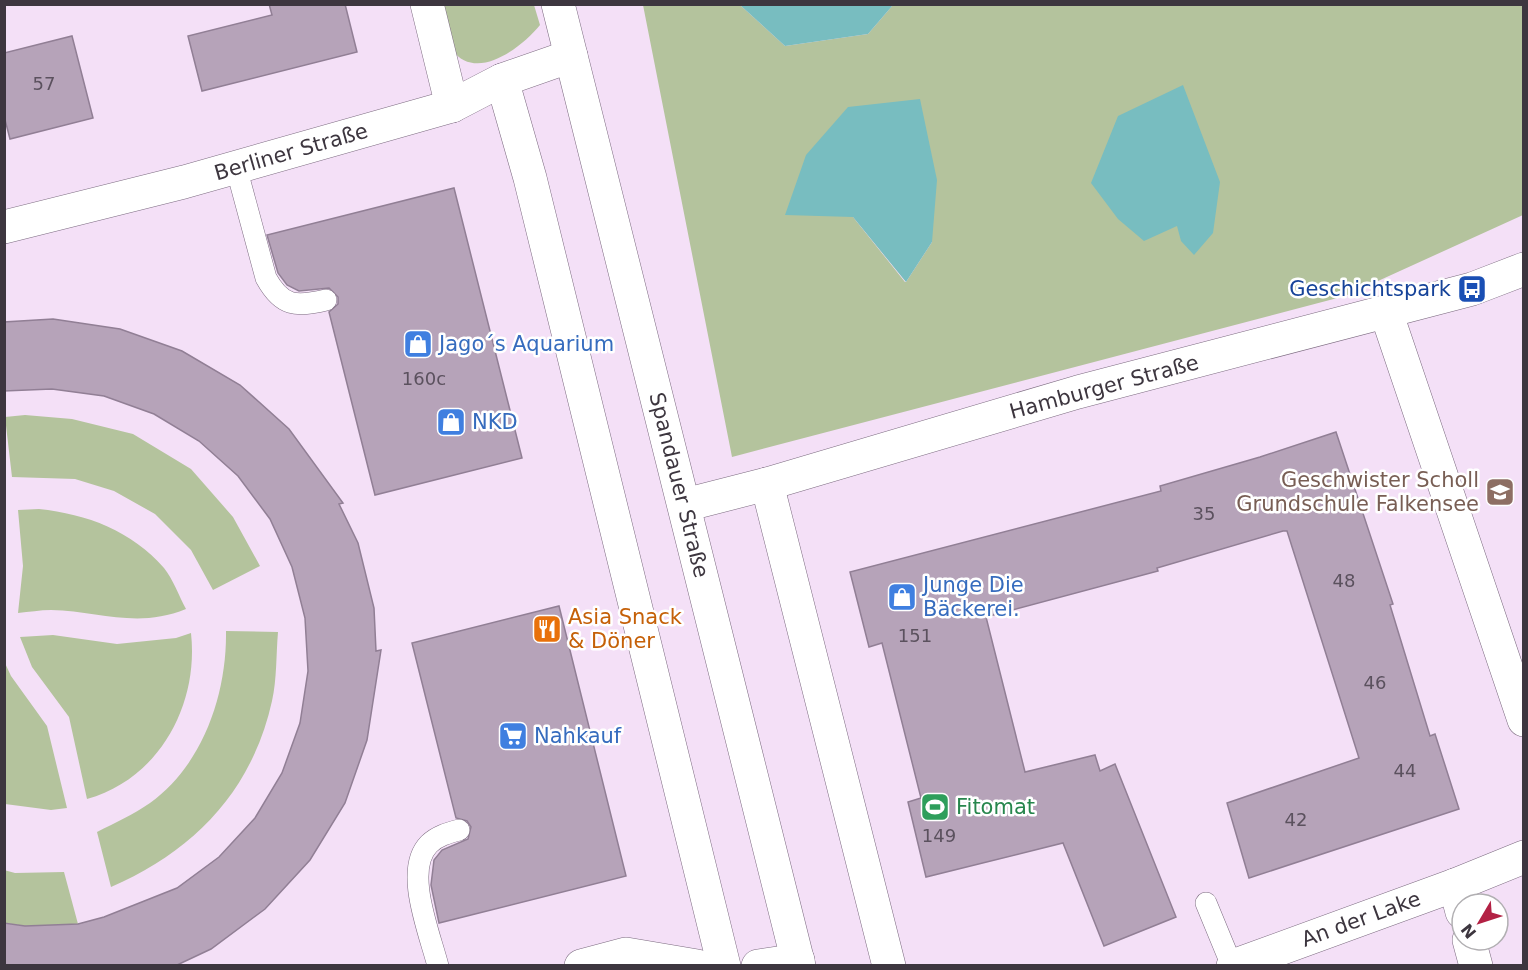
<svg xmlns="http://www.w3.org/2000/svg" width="1528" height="970" font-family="'DejaVu Sans',sans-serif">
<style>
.green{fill:#b4c39d;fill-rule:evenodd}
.water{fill:#78bdc0}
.building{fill:#b6a3b9;stroke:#917f95;stroke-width:1.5}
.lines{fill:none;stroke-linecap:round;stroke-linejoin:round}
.lane-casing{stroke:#7c6b80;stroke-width:22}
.street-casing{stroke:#7c6b80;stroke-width:34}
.secondary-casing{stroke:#7c6b80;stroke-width:34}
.lane{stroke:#fff;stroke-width:21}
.street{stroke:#fff;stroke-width:33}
.secondary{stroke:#fff;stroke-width:33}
.labels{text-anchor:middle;stroke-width:5;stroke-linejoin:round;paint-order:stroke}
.number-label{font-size:18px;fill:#5b515e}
.street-label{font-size:21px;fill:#3d363f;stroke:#fff}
.transit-label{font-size:21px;fill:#164399;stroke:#fff;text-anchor:end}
.shop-label{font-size:21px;fill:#366cbe;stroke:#fff;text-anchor:start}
.education-label{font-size:21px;fill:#785e54;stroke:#fff;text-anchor:end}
.food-label{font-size:21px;fill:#c56008;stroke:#fff;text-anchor:start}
.leisure-label{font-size:21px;fill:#27864d;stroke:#fff;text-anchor:start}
</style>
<rect width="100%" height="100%" fill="#f4e0f7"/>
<!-- green -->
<g class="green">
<path d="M441 5H534L540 25C522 47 477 83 452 50 445 40 444 17 441 5Z"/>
<path d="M643 5H740L785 46 868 34 893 5H1523V215L1345 296 732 457ZM853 217 932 242 906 282H905Z"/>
<path d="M25 415 72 419 133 434 191 469 233 517 260 566 213 590 191 550 155 514 114 491 75 479 12 477 5 417Z"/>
<path d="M39 509C87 514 132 531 164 568 173 579 179 596 186 609 137 629 99 611 51 610 40 610 29 612 18 613L23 566 18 510Z"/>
<path d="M226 631 278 632C276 655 277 679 272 701 252 791 194 851 111 887L97 832C115 823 134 814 150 803 203 765 227 694 226 631Z"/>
<path d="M191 633C199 705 159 779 87 799L69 717 32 667 20 637 53 635 117 644 176 638Z"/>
<path d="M4 661 11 676 47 726 67 808 51 810 5 804Z"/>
<path d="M4 870 15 873 64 872 78 924 25 926 5 923Z"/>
</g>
<!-- water -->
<g class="water">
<path d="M740 5H893L868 34 785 46Z"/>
<path d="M1183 85 1220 182 1213 233 1194 255 1181 241 1177 226 1144 241 1118 219 1091 183 1118 116Z"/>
<path d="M920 99 937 180 932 242 906 282 853 217 785 215 806 155 848 107Z"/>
</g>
<!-- building -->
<g class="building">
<path d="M269 4H345L357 52 202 91 188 36 272 15Z"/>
<path d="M72 36 93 118 10 139 4 116V53Z"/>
<path d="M454 188 522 458 375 495 329 312 338 304V297L329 288 299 291 287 285 278 273 267 235Z"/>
<path d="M53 319 120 329 182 351 240 385 289 429 343 503 339 504 358 543 374 608 376 651 381 650 367 740 345 803 310 860 265 909 211 949 175 966H4V923L25 926 78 924 104 917 177 888 219 857 255 818 282 773 300 723 308 671 305 618 292 567 270 519 238 476 199 441 154 414 104 396 52 389 4 391V322Z"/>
<path d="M1336 432 1393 604 1390 605 1430 736 1435 734 1459 809 1249 878 1227 803 1359 758 1287 531H1283L1157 568 1158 571 986 617 1025 772 1095 755 1100 771 1115 764 1176 917 1104 946 1063 843 926 877 908 802 921 798 882 643 869 647 850 572 1161 491 1160 486 1260 457Z"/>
<path d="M559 606 626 876 439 923 431 885 434 860 442 850 468 839 471 827 467 821 456 818 412 643Z"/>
</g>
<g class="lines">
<!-- lane casing -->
<g class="lane-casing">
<g id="lane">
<path d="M236 167 266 278C282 307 296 307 326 300"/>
<path d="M1206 903 1232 966"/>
<path d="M438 966C430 934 403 870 429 844 437 836 448 833 459 830"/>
</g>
</g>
<!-- street casing -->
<g class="street-casing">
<g id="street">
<path d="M427 4 452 106"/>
<path d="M502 80 530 178 724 966"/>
<path d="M4 227 184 182 452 106 502 80 571 56"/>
<path d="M1386 312 1524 720"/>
<path d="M767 484 889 966"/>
<path d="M685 505 767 484 1078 392 1472 289 1524 269"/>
<path d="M1455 885 1462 912"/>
<path d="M1469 940 1476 966"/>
<path d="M581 966 626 954 697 966"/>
<path d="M758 966 798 960"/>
<path d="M1233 966 1455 885 1524 857"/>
</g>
</g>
<!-- secondary casing -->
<g class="secondary-casing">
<path id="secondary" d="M558 4 799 966"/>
</g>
<!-- lane -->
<use href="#lane" class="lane"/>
<!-- street -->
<use href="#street" class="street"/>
<!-- secondary -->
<use href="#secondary" class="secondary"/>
</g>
<!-- icons -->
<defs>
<g id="bus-square" transform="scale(1.5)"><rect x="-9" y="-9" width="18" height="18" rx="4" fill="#1a4fb4" stroke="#fff"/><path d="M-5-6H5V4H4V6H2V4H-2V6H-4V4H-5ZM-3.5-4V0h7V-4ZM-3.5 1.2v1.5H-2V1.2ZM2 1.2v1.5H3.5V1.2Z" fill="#fff"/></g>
<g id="shop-square" transform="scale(1.5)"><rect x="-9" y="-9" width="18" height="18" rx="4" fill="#3f7fe0" stroke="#fff"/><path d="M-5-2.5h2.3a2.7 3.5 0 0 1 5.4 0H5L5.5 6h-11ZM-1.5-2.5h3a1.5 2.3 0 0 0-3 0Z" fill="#fff"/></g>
<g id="school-square" transform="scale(1.5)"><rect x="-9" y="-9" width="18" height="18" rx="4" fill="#8d6e63" stroke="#fff"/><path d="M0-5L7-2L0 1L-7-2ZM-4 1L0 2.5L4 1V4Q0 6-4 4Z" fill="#fff"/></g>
<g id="restaurant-square" transform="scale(1.5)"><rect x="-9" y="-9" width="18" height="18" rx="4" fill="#e8710a" stroke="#fff"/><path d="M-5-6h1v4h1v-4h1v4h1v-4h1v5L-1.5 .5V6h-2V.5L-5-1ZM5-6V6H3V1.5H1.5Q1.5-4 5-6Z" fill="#fff"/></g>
<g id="supermarket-square" transform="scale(1.5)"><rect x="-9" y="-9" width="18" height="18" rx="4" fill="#3f7fe0" stroke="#fff"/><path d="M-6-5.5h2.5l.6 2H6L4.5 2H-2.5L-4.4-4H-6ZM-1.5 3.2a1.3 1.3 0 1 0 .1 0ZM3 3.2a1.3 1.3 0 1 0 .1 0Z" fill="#fff"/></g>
<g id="stadium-square" transform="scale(1.5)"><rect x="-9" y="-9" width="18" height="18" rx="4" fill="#2e9e5b" stroke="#fff"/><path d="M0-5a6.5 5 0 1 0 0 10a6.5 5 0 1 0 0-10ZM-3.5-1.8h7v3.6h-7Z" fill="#fff"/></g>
</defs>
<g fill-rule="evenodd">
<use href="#bus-square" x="1472" y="289"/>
<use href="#shop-square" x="418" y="344"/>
<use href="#shop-square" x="451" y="422"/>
<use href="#school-square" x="1500" y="492"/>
<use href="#shop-square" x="902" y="597"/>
<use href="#restaurant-square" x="547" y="629"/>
<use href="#supermarket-square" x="513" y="736"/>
<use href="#stadium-square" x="935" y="807"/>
</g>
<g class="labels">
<!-- number labels -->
<g class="number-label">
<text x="44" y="90">57</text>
<text x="424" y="385">160c</text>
<text x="1204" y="520">35</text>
<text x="1344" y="587">48</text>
<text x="915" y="642">151</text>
<text x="1375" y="689">46</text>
<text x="1405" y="777">44</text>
<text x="1296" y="826">42</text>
<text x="939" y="842">149</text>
</g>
<!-- street labels -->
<g class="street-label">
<text transform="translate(291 152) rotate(-16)" y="7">Berliner Straße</text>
<text transform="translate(1104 387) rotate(-15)" y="7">Hamburger Straße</text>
<text transform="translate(679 485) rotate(76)" y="7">Spandauer Straße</text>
<text transform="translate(1361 919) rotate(-20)" y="7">An der Lake</text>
</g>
<!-- transit labels -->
<g class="transit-label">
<text x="1451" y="296">Geschichtspark</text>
</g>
<!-- shop labels -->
<g class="shop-label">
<text x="439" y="351">Jago´s Aquarium</text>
<text x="472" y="429">NKD</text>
<text x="923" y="592">Junge Die<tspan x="923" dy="24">Bäckerei.</tspan></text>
<text x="534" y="743">Nahkauf</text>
</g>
<!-- education labels -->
<g class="education-label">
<text x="1479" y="487">Geschwister Scholl<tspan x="1479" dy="24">Grundschule Falkensee</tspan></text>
</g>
<!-- food labels -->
<g class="food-label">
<text x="568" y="624">Asia Snack<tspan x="568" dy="24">&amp; Döner</tspan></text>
</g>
<!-- leisure labels -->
<g class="leisure-label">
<text x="956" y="814">Fitomat</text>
</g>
</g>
<!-- border -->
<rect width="1528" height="970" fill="none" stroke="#3d363f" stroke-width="12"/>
<!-- north arrow -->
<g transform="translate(1480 922) rotate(231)"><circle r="28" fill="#ffffff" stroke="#b1afb2" stroke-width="1.5"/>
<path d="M0-4.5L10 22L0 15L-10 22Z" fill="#b32144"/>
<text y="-9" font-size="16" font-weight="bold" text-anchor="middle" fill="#3d363f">N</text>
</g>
</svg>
